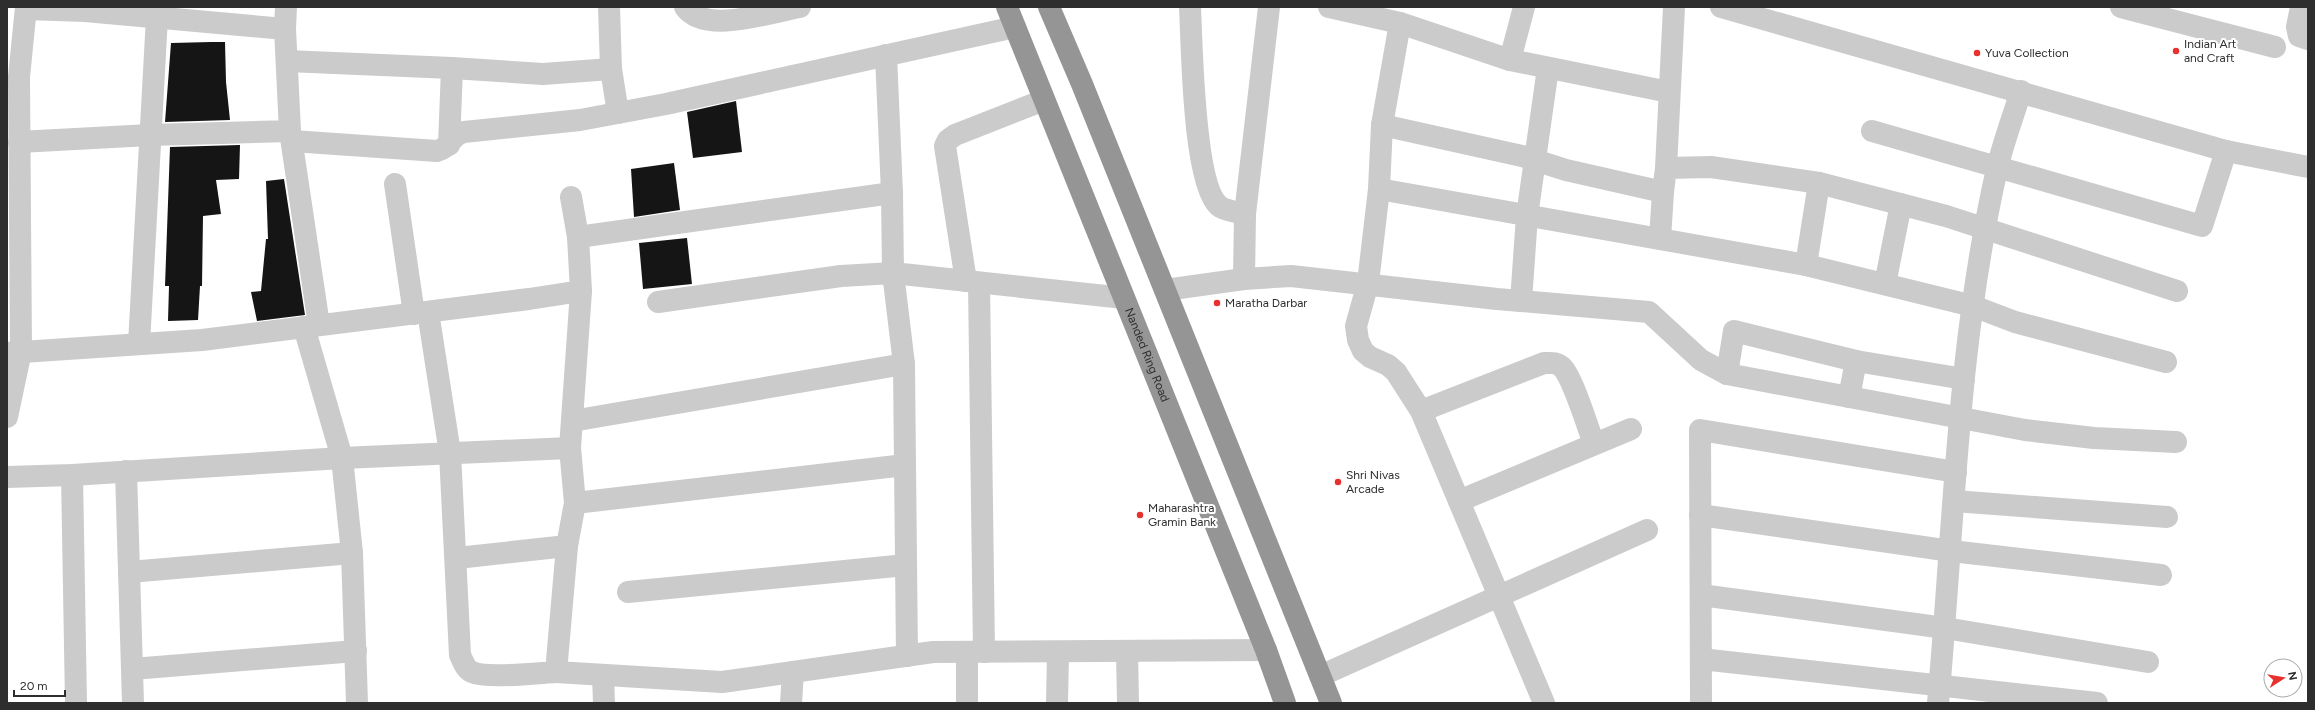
<svg xmlns="http://www.w3.org/2000/svg" width="2315" height="710" font-family="Figtree,sans-serif">
<style>
.building{fill:#151515}
.lines{fill:none;stroke-linecap:round;stroke-linejoin:round}
.minor{stroke:#cbcbcb;stroke-width:22}
.highway{stroke:#959595;stroke-width:22}
.poi-dot{fill:#e8312e;stroke:#fff;stroke-width:1.5}
.labels{text-anchor:middle;stroke-width:4;stroke-linejoin:round;paint-order:stroke}
.poi-label{font-size:12px;fill:#2e2e2e;stroke:#fff;text-anchor:start}
.street-label{font-size:12px;fill:#2e2e2e;stroke:#fff}
</style>
<rect width="100%" height="100%" fill="#fff"/>
<!-- building -->
<g class="building">
<path d="M211 42H225L226 82 230 120 165 122 171 43Z"/>
<path d="M736 101 742 152 693 158 687 112Z"/>
<path d="M240 145 239 179 216 180 221 214 203 216 202 286H200L198 320 168 321 169 286H165L170 147Z"/>
<path d="M674 163 680 210 634 217 631 169Z"/>
<path d="M284 179 305 315 257 321 251 292 261 291 266 239H268L266 181Z"/>
<path d="M687 238 692 284 643 289 639 243Z"/>
</g>
<g class="lines">
<!-- minor -->
<g class="minor">
<path d="M609 7 611 69 618 113"/>
<path d="M685 7C705 35 771 12 800 7"/>
<path d="M1190 7C1192 45 1193 184 1219 206 1225 211 1238 212 1245 214"/>
<path d="M1329 7 1400 23 1510 60 1524 7"/>
<path d="M1721 7 2226 151 2308 167"/>
<path d="M2121 7 2275 47"/>
<path d="M2301 7 2297 27 2299 36 2308 39"/>
<path d="M1400 23 1382 125 1379 189 1368 283 1356 326 1358 340 1363 351 1370 357 1388 365 1396 372 1421 411 1544 703"/>
<path d="M285 29 286 7"/>
<path d="M886 55 892 193"/>
<path d="M1510 60 1669 92"/>
<path d="M287 61 452 68 543 74 611 69"/>
<path d="M1382 125 1522 156 1566 170 1663 192 1666 168 1711 167 1819 183 1946 216 2177 291"/>
<path d="M290 131 319 325"/>
<path d="M1872 131 2202 226 2226 151"/>
<path d="M292 141 437 151C450 148 451 135 464 132L580 120 666 104 1015 27"/>
<path d="M19 142 150 135 290 131 285 29 85 11 26 9"/>
<path d="M449 145 452 68"/>
<path d="M1666 168 1674 7"/>
<path d="M395 184 414 314"/>
<path d="M1379 189 1806 265 1819 183"/>
<path d="M578 237 892 193 893 273 1124 298"/>
<path d="M1660 239 1663 192"/>
<path d="M1806 265 1973 306 2015 322 2166 362"/>
<path d="M1244 279 1245 214 1269 7"/>
<path d="M966 281 945 146 948 140 955 135 1044 100"/>
<path d="M979 283 984 652"/>
<path d="M1885 284 1901 204"/>
<path d="M1165 290 1244 279 1291 276 1497 299 1649 312 1701 360 1727 374 1734 331 1856 361 1964 379"/>
<path d="M1521 301 1527 216 1548 68"/>
<path d="M428 312 450 453 460 655C463 661 465 669 472 672 487 679 538 673 556 672L567 546 575 503 570 448 581 291"/>
<path d="M304 327 342 458 352 553 357 703"/>
<path d="M139 344 157 17"/>
<path d="M7 353 202 340 529 299 581 291 578 237 571 197"/>
<path d="M1727 374 2025 430 2094 438 2176 442"/>
<path d="M1849 397 1856 361"/>
<path d="M1421 411 1544 363C1551 363 1556 362 1562 367 1573 378 1588 428 1594 444"/>
<path d="M7 417 21 351 19 77 26 7"/>
<path d="M572 421 904 364"/>
<path d="M905 465 907 656"/>
<path d="M126 471 133 703"/>
<path d="M72 475 76 703"/>
<path d="M7 477 72 475 342 458 570 448"/>
<path d="M1459 501 1631 429"/>
<path d="M1954 501 2167 517"/>
<path d="M575 503 905 465 904 364 893 273 841 276 658 302"/>
<path d="M1700 515 1951 551 2161 575"/>
<path d="M457 558 567 546"/>
<path d="M129 572 352 553"/>
<path d="M628 592 906 565"/>
<path d="M1701 595 1945 628 2148 662"/>
<path d="M1127 651 1128 703"/>
<path d="M967 652V703"/>
<path d="M1701 659 2097 703"/>
<path d="M132 669 356 651"/>
<path d="M556 672 722 682 933 652 1266 650"/>
<path d="M603 675 604 703"/>
<path d="M1320 676 1647 530"/>
<path d="M791 703 793 672"/>
<path d="M1057 703 1058 652"/>
<path d="M1701 703 1700 430 1956 472"/>
<path d="M1938 703C1954 525 1957 344 1997 169 2003 143 2013 117 2021 91"/>
</g>
<!-- highway -->
<g class="highway">
<path id="s1" d="M1007 7 1266 650 1285 703"/>
<path d="M1049 7 1082 84 1331 703"/>
</g>
</g>
<!-- markers -->
<g class="poi-dot">
<circle cx="2176" cy="51" r="4"/>
<circle cx="1977" cy="53" r="4"/>
<circle cx="1217" cy="303" r="4"/>
<circle cx="1338" cy="482" r="4"/>
<circle cx="1140" cy="515" r="4"/>
</g>
<g class="labels">
<!-- poi labels -->
<g class="poi-label">
<text x="2184" y="48">Indian Art<tspan x="2184" dy="14">and Craft</tspan></text>
<text x="1985" y="57">Yuva Collection</text>
<text x="1225" y="307">Maratha Darbar</text>
<text x="1346" y="479">Shri Nivas<tspan x="1346" dy="14">Arcade</tspan></text>
<text x="1148" y="512">Maharashtra<tspan x="1148" dy="14">Gramin Bank</tspan></text>
</g>
<!-- street labels -->
<g class="street-label">
<text dy="4" stroke="none"><textPath href="#s1" startOffset="375">Nanded Ring Road</textPath></text>
</g>
</g>
<!-- border -->
<rect width="2315" height="710" fill="none" stroke="#2e2e2e" stroke-width="16"/>
<!-- north arrow -->
<g transform="translate(2283 678) rotate(78)"><circle r="19" fill="#ffffff" stroke="#ababab"/>
<path d="M0-3L7 15L0 10L-7 15Z" fill="#e8312e"/>
<text y="-6" font-size="11" font-weight="bold" text-anchor="middle" fill="#2e2e2e">N</text>
</g>
<!-- scale -->
<path d="M14 690v6h51v-6" fill="none" stroke="#2e2e2e" stroke-width="2"/>
<text x="20" y="690" font-size="12" fill="#2e2e2e" stroke="#ffffff" stroke-width="3" paint-order="stroke">20 m</text>
</svg>
